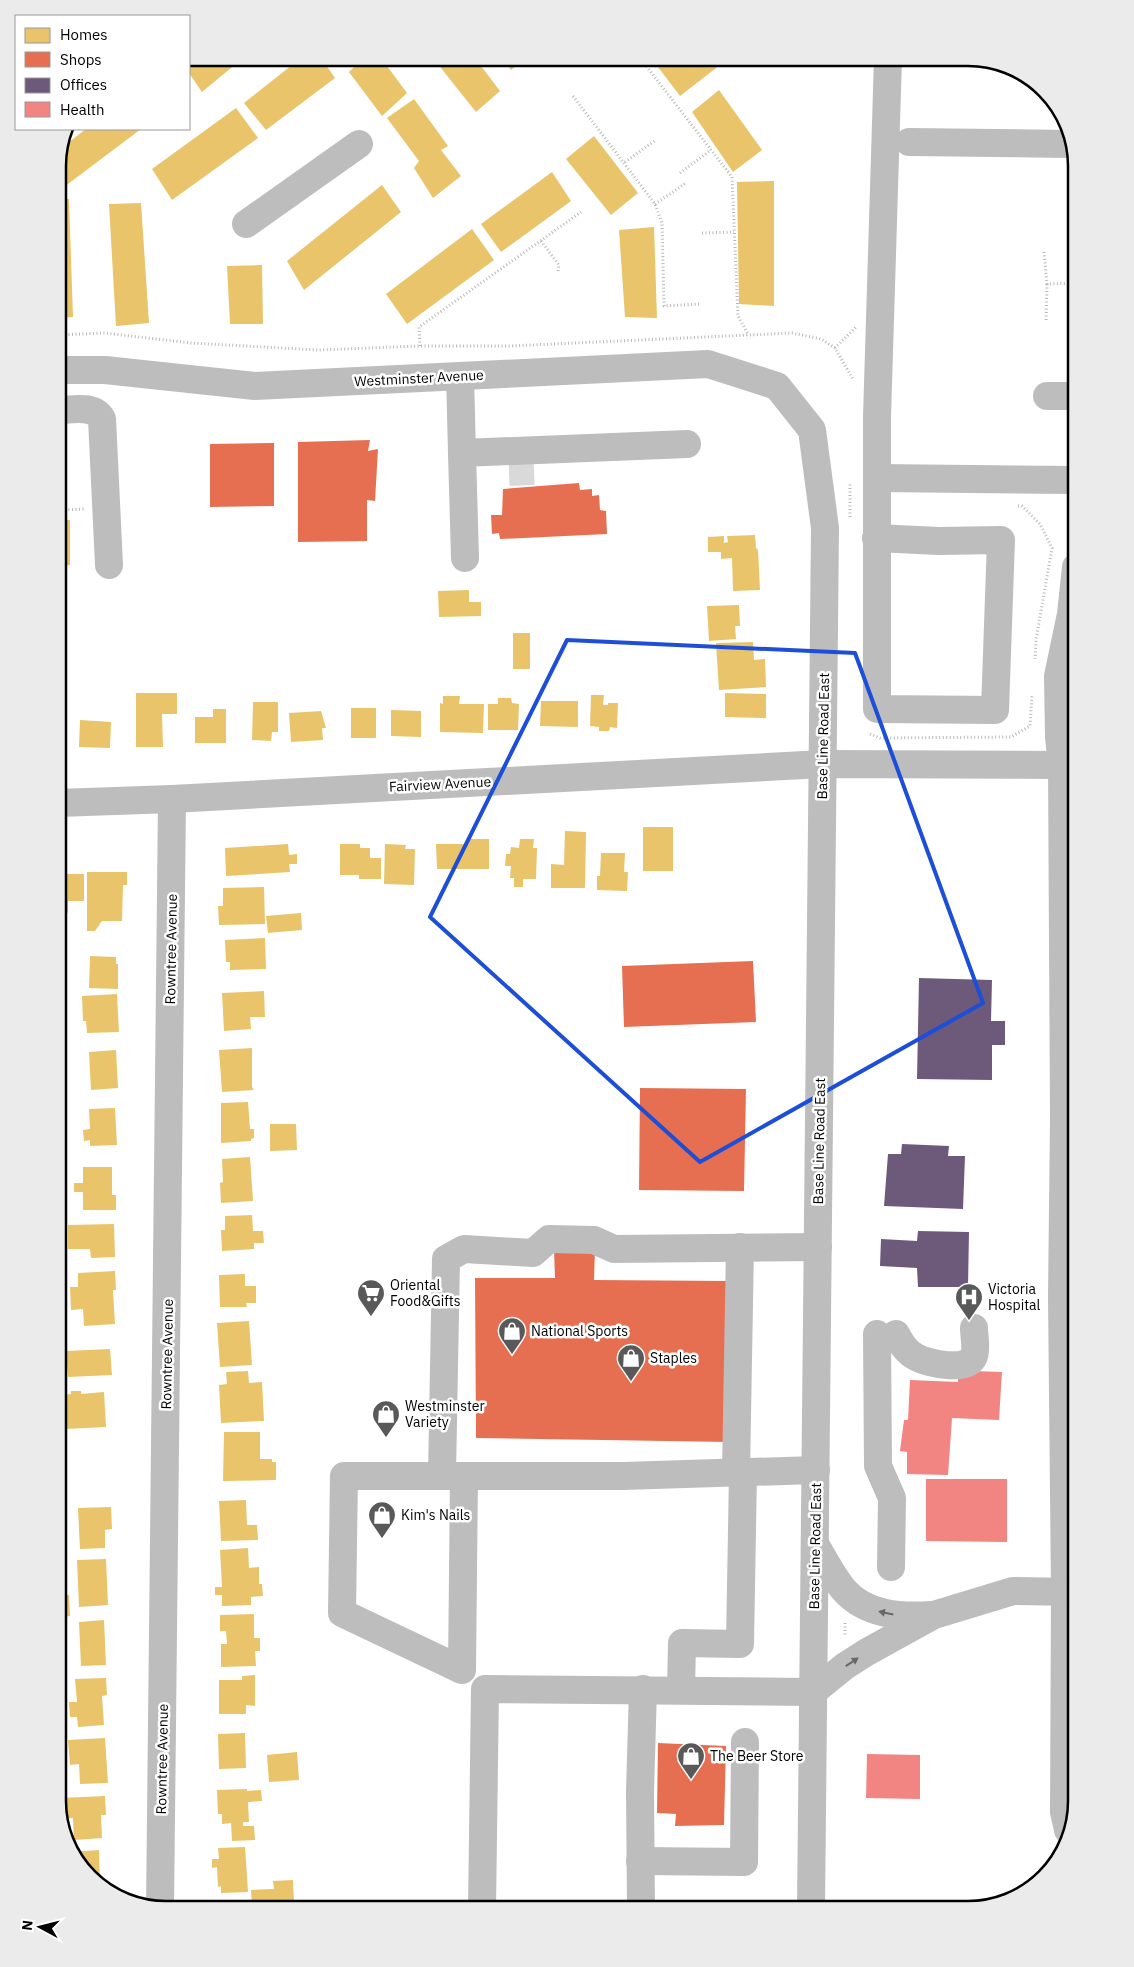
<svg xmlns="http://www.w3.org/2000/svg" width="1134" height="1967" font-family="'IBM Plex Sans',sans-serif">
<style>
.homes{fill:#e9c46a}
.shops{fill:#e76f51}
.offices{fill:#6d597a}
.health{fill:#f28482}
.lines{fill:none;stroke-linecap:round;stroke-linejoin:round}
.minor-tunnel{stroke:#d9d9d9;stroke-width:28;stroke-dasharray:28 14;stroke-linecap:butt}
.path{stroke:#b8b8b8;stroke-width:3;stroke-dasharray:1 2.5;stroke-linecap:butt}
.minor{stroke:#bdbdbd;stroke-width:28}
.oneway{fill:#686868}
.marked{fill:none;stroke:#1d4ed8;stroke-width:4;stroke-linejoin:round}
.labels{text-anchor:middle;stroke-width:5;stroke-linejoin:round;paint-order:stroke}
.street-label{font-size:14px;fill:#000;stroke:#fff}
.poi-label{font-size:14px;fill:#000;stroke:#fff;text-anchor:start}
.rim{fill:none;stroke:#000;stroke-width:2.5}
</style>
<rect width="100%" height="100%" fill="#fff"/>
<!-- homes -->
<g class="homes">
<path d="M189 58H243L202 92 189 73Z"/>
<path d="M301 58H321L335 78 266 130 244 103Z"/>
<path d="M346 58H381L407 93 382 116 349 72 354 67Z"/>
<path d="M433 58H475L500 91 476 112Z"/>
<path d="M502 58H526L511 70Z"/>
<path d="M670 58H729L680 96 658 67Z"/>
<path d="M719 90 762 150 733 172 692 112Z"/>
<path d="M414 99 448 146 441 150 461 176 433 198 414 168 419 161 387 118Z"/>
<path d="M236 108 258 138 172 200 152 169Z"/>
<path d="M86 129H141L60 190 58 187V160L60 149Z"/>
<path d="M594 136 638 193 611 215 566 159Z"/>
<path d="M552 172 571 201 501 252 481 224Z"/>
<path d="M774 181V306L739 304 737 182Z"/>
<path d="M382 185 401 212 304 290 287 261Z"/>
<path d="M58 199H69L73 317 58 318Z"/>
<path d="M141 203 149 323 116 326 109 204Z"/>
<path d="M654 227 657 318 625 317 619 230Z"/>
<path d="M472 229 494 260 407 324 386 294Z"/>
<path d="M262 265 263 324H230L227 266Z"/>
<path d="M58 440H67V484L58 485Z"/>
<path d="M58 520H70V565L58 566Z"/>
<path d="M755 535 756 548 758 550 760 590 733 591 732 558 721 559V552H708V537L724 536V543L728 542 727 536Z"/>
<path d="M469 590V602H481V616L439 617 438 591Z"/>
<path d="M739 605 740 626H735L736 639 709 641 707 606Z"/>
<rect x="513" y="633" width="17" height="36"/>
<path d="M753 642 754 660 765 659 766 687 719 690 716 643Z"/>
<path d="M136 693H177V714H162L163 747H136Z"/>
<path d="M725 693 766 694V718L725 717Z"/>
<path d="M591 695H604L603 705H608V703H618L617 728 610 727 609 731H599V727L590 726Z"/>
<path d="M443 696H460L459 704H484L483 733 440 732V703L443 704Z"/>
<path d="M498 698H511L512 703 519 704 518 730H488V704H498Z"/>
<path d="M541 701H578V727L540 726Z"/>
<path d="M253 702H278V732H272L271 741 252 740Z"/>
<rect x="351" y="708" width="25" height="30"/>
<path d="M213 709H226V743H195V717H213Z"/>
<path d="M391 710 421 711V737L391 736Z"/>
<path d="M321 711 326 728H322L323 740 291 742 289 713Z"/>
<path d="M58 713H62L61 747H58Z"/>
<path d="M80 720 111 722 110 748 79 747Z"/>
<rect x="643" y="827" width="30" height="44"/>
<path d="M565 831 586 832 585 888H551V864L564 865Z"/>
<path d="M466 839H489V869H437L436 844H466Z"/>
<path d="M520 839H534L533 848H537L536 879H523V887H514V878H510L511 866H505L506 854H510L511 847 519 848Z"/>
<path d="M288 844 289 855 297 854V864H289L290 872 226 876 225 848Z"/>
<path d="M340 844H360V848H370V858H381V879H359V875H340Z"/>
<path d="M385 844 406 845 405 849H415L414 885 384 884Z"/>
<path d="M601 853H625L624 872H628L627 891 597 890V876H600Z"/>
<path d="M87 872H127V885H123L122 921H102L95 931H87Z"/>
<path d="M58 874H84V901H68V913L58 912Z"/>
<path d="M264 887 265 924 219 925 218 906H223V888Z"/>
<path d="M301 913 302 930 268 933 266 916Z"/>
<path d="M265 938 266 969 230 970V962H226L225 940Z"/>
<path d="M90 956 116 957V964H118V989L89 988Z"/>
<path d="M264 991 265 1017H250L251 1029 224 1031 222 993Z"/>
<path d="M117 994 119 1032 87 1033 86 1021H83L82 996Z"/>
<path d="M252 1048V1087L254 1090 222 1092 219 1050Z"/>
<path d="M116 1050 118 1088 91 1090 89 1052Z"/>
<path d="M248 1102 250 1129H254V1138L251 1139V1141L221 1143V1103Z"/>
<path d="M115 1108 117 1145 90 1146V1140L84 1141 83 1130 90 1129 89 1109Z"/>
<path d="M270 1124H296L297 1150 270 1151Z"/>
<path d="M250 1157 253 1201 221 1203 220 1183 223 1182 222 1159Z"/>
<path d="M83 1167H112V1195H116V1210H83V1192H74V1183H83Z"/>
<path d="M252 1215 253 1231H263L264 1243H254V1249L222 1251 221 1230H225V1216Z"/>
<path d="M114 1224 115 1257 91 1258 90 1249H68V1225Z"/>
<path d="M115 1271 116 1290H113L115 1324 84 1326 83 1309 71 1310 70 1287H78V1273Z"/>
<path d="M245 1274V1286H256V1303H246L247 1307H220L219 1275Z"/>
<path d="M249 1321 252 1365 220 1367 217 1323Z"/>
<path d="M110 1349 112 1375 68 1377 66 1351Z"/>
<path d="M248 1371 249 1383 262 1382 264 1421 221 1423 219 1385 227 1384 226 1372Z"/>
<path d="M71 1391H81V1394L104 1392 106 1427 65 1429 63 1395 71 1394Z"/>
<path d="M224 1432H260V1459H272V1462H276V1480L223 1481Z"/>
<path d="M246 1500 247 1525H257L258 1540 221 1541 219 1501Z"/>
<path d="M111 1507 112 1529 105 1530V1548L80 1549 78 1508Z"/>
<path d="M248 1548 249 1568 259 1567V1584H262L263 1596 251 1597V1605L222 1606V1595H215V1587H222L220 1550Z"/>
<path d="M106 1559 108 1605 79 1607 77 1560Z"/>
<path d="M58 1595H69L70 1616 58 1617Z"/>
<path d="M254 1614V1638H260V1651H255L256 1666 221 1667V1644H227L226 1631H220V1615Z"/>
<path d="M104 1620 106 1665 81 1666 79 1622Z"/>
<path d="M255 1675V1706L246 1705V1714H219V1680H242V1676Z"/>
<path d="M106 1678 107 1695 102 1696 104 1725 78 1727 77 1717H70L69 1702H77L75 1679Z"/>
<path d="M245 1733 246 1768 219 1769 218 1734Z"/>
<path d="M105 1738 108 1783 80 1784 79 1764 70 1765 68 1740Z"/>
<path d="M297 1752 299 1780 269 1782 267 1755Z"/>
<path d="M247 1789V1791L261 1790 262 1801 248 1802 249 1822H243V1826H254L255 1840 232 1841 231 1823 222 1824V1814H218L217 1790Z"/>
<path d="M105 1796 106 1815H101L102 1838 74 1840 73 1818 62 1819 61 1798Z"/>
<path d="M245 1847 248 1892 221 1893V1886L218 1887 217 1867 212 1868V1859H219L218 1848Z"/>
<path d="M99 1850 100 1885 71 1852Z"/>
<path d="M293 1880 294 1903 252 1905 251 1890 274 1889 273 1881Z"/>
</g>
<!-- shops -->
<g class="shops">
<path d="M370 440 368 451 378 449 375 501 367 500V541L298 542V442Z"/>
<path d="M274 443V506L210 507V444Z"/>
<path d="M579 483 580 490 592 489V496L599 495 600 510 606 511 607 534 500 539 499 533 492 534 491 515H502L503 489Z"/>
<path d="M753 961 756 1022 624 1027 622 966Z"/>
<path d="M640 1088 746 1089 744 1191 639 1190Z"/>
<path d="M595 1248 594 1280 730 1281 729 1442 476 1438 475 1278H555L554 1249Z"/>
<path d="M658 1743 726 1746 724 1825 675 1826 676 1814 657 1813Z"/>
</g>
<!-- offices -->
<g class="offices">
<path d="M919 978 992 980 991 1021H1005V1045H992V1080L917 1079Z"/>
<path d="M902 1144 949 1146 948 1156H965L963 1209 884 1206 888 1154H901Z"/>
<path d="M918 1231 969 1232 968 1287H918L917 1268 880 1266 881 1239 917 1241Z"/>
</g>
<!-- health -->
<g class="health">
<path d="M972 1371 1002 1372 999 1420 952 1418 948 1475 907 1474V1452L900 1451 904 1420H908L910 1380 958 1382V1376H971Z"/>
<path d="M926 1479H1007V1542L926 1541Z"/>
<path d="M867 1754 920 1755V1799L866 1798Z"/>
</g>
<g class="lines">
<!-- minor-tunnel -->
<path class="minor-tunnel" d="M509 472 534 471"/>
<!-- path -->
<g class="path">
<path d="M640 58 732 177 738 316 748 334"/>
<path d="M573 96 655 204 662 223 664 306 701 304"/>
<path d="M625 162 656 140"/>
<path d="M680 173 711 150"/>
<path d="M655 204 686 183"/>
<path d="M702 233 734 232"/>
<path d="M541 241 559 265 558 271"/>
<path d="M1044 252 1047 284 1076 283"/>
<path d="M1046 320 1047 284"/>
<path d="M58 335 104 333 191 343 318 350 420 346H510L792 333 821 339 835 348 853 379"/>
<path d="M420 346 419 327 581 212"/>
<path d="M835 348 856 327"/>
<path d="M1018 506H1022L1040 524 1052 548 1036 640 1035 659"/>
<path d="M58 510 84 509"/>
<path d="M850 517V483"/>
<path d="M870 734 880 738 1011 737 1030 726 1032 696"/>
<path d="M845 1623V1637"/>
</g>
<!-- minor -->
<g class="minor">
<path d="M909 142 1071 144"/>
<path d="M246 224 359 144"/>
<path d="M58 370H105L255 386 708 364 777 386 812 430 825 528 811 1909"/>
<path d="M460 376 462 453"/>
<path d="M1047 396H1076"/>
<path d="M58 410C72 410 94 404 102 419L109 565"/>
<path d="M877 478 1076 480"/>
<path d="M876 538 939 541 1001 540 995 710 877 709V417L888 58"/>
<path d="M465 558 462 453 687 444"/>
<path d="M58 803 172 799 823 764 1062 765"/>
<path d="M877 1334 878 1466 892 1498 891 1567"/>
<path d="M896 1334C901 1343 906 1352 916 1357 928 1364 968 1372 974 1356 977 1348 974 1336 974 1328"/>
<path d="M736 1472 740 1247"/>
<path d="M446 1476H623L816 1470"/>
<path d="M464 1476 462 1670 342 1613 344 1476H442L446 1259 464 1249 533 1253 549 1239 594 1240 614 1249 818 1247"/>
<path d="M815 1544C824 1559 833 1577 844 1590 866 1615 900 1617 931 1615"/>
<path d="M681 1690 682 1643 740 1644 743 1472"/>
<path d="M1068 1830 1064 1812 1065 1592 1062 1296 1064 1118 1062 765 1059 737 1058 676 1071 614 1076 567"/>
<path d="M640 1861 744 1862 745 1742"/>
<path d="M160 1909 172 799"/>
<path d="M482 1909 485 1689 813 1692 845 1666 867 1652 934 1615 1013 1591 1076 1592"/>
<path d="M641 1909 640 1792 643 1689"/>
</g>
</g>
<!-- one-way arrows -->
<defs><path id="oneway-solid" d="M-6-.8H1V-3.2L6.5 0L1 3.2V.8H-6Z" transform="scale(1.25)"/></defs>
<g class="oneway">
<use href="#oneway-solid" transform="translate(886 1613) rotate(-168)"/>
<use href="#oneway-solid" transform="translate(852 1662) rotate(-33)"/>
</g>
<!-- marked area -->
<path class="marked" d="M567 640 855 653 983 1003 700 1162 430 917Z"/>
<!-- icons -->
<defs>
<g id="supermarket-pin" transform="scale(1.4375)"><path d="M0 17L-7.5 6A9.5 9.5 0 1 1 7.5 6Z" fill="#595959" stroke="#fff"/><path d="M-6-5.5h2.5l.6 2H6L4.5 2H-2.5L-4.4-4H-6ZM-1.5 3.2a1.3 1.3 0 1 0 .1 0ZM3 3.2a1.3 1.3 0 1 0 .1 0Z" fill="#fff"/></g>
<g id="hospital-pin" transform="scale(1.4375)"><path d="M0 17L-7.5 6A9.5 9.5 0 1 1 7.5 6Z" fill="#595959" stroke="#fff"/><path d="M-5-5h3v3.5h4V-5h3V5h-3V1.5h-4V5h-3Z" fill="#fff"/></g>
<g id="shop-pin" transform="scale(1.4375)"><path d="M0 17L-7.5 6A9.5 9.5 0 1 1 7.5 6Z" fill="#595959" stroke="#fff"/><path d="M-5-2.5h2.3a2.7 3.5 0 0 1 5.4 0H5L5.5 6h-11ZM-1.5-2.5h3a1.5 2.3 0 0 0-3 0Z" fill="#fff"/></g>
</defs>
<g fill-rule="evenodd">
<use href="#supermarket-pin" x="371" y="1293"/>
<use href="#hospital-pin" x="969" y="1297"/>
<use href="#shop-pin" x="512" y="1331"/>
<use href="#shop-pin" x="631" y="1358"/>
<use href="#shop-pin" x="386" y="1414"/>
<use href="#shop-pin" x="382" y="1515"/>
<use href="#shop-pin" x="691" y="1756"/>
</g>
<g class="labels">
<!-- street labels -->
<g class="street-label">
<text transform="translate(419 378) rotate(-3)" y="5">Westminster Avenue</text>
<text transform="translate(823 736) rotate(-89)" y="5">Base Line Road East</text>
<text transform="translate(440 784) rotate(-3)" y="5">Fairview Avenue</text>
<text transform="translate(171 949) rotate(-89)" y="5">Rowntree Avenue</text>
<text transform="translate(819 1141) rotate(-89)" y="5">Base Line Road East</text>
<text transform="translate(167 1354) rotate(-89)" y="5">Rowntree Avenue</text>
<text transform="translate(815 1546) rotate(-89)" y="5">Base Line Road East</text>
<text transform="translate(162 1759) rotate(-89)" y="5">Rowntree Avenue</text>
</g>
<!-- poi labels -->
<g class="poi-label">
<text x="390" y="1290">Oriental<tspan x="390" dy="16">Food&amp;Gifts</tspan></text>
<text x="988" y="1294">Victoria<tspan x="988" dy="16">Hospital</tspan></text>
<text x="531" y="1336">National Sports</text>
<text x="650" y="1363">Staples</text>
<text x="405" y="1411">Westminster<tspan x="405" dy="16">Variety</tspan></text>
<text x="401" y="1520">Kim's Nails</text>
<text x="710" y="1761">The Beer Store</text>
</g>
</g>
<!-- crop -->
<path d="M0 0H1134V1967H0ZM166 66H968A100 100 0 0 1 1068 166V1801A100 100 0 0 1 968 1901H166A100 100 0 0 1 66 1801V166A100 100 0 0 1 166 66Z" fill="#ebebeb" fill-rule="evenodd"/>
<path class="rim" d="M166 66H968A100 100 0 0 1 1068 166V1801A100 100 0 0 1 968 1901H166A100 100 0 0 1 66 1801V166A100 100 0 0 1 166 66Z"/>
<!-- legend -->
<rect x="15" y="15" width="175" height="115" fill="#ffffff" stroke="#999999"/>
<rect x="25" y="28" width="25" height="15" fill="#e9c46a" stroke="#999999"/>
<text x="60" y="40" font-size="15" fill="#000000">Homes</text>
<rect x="25" y="52" width="25" height="15" fill="#e76f51" stroke="#999999"/>
<text x="60" y="65" font-size="15" fill="#000000">Shops</text>
<rect x="25" y="78" width="25" height="15" fill="#6d597a" stroke="#999999"/>
<text x="60" y="90" font-size="15" fill="#000000">Offices</text>
<rect x="25" y="102" width="25" height="15" fill="#f28482" stroke="#999999"/>
<text x="60" y="115" font-size="15" fill="#000000">Health</text>
<!-- north arrow -->
<g transform="translate(40 1927) rotate(277)" stroke="#ffffff" stroke-width="4" paint-order="stroke">
<path d="M0-4L9 19L0 12L-9 19Z" fill="#000000"/>
<text y="-8" font-size="14" font-weight="bold" text-anchor="middle" fill="#000000">N</text>
</g>
</svg>
